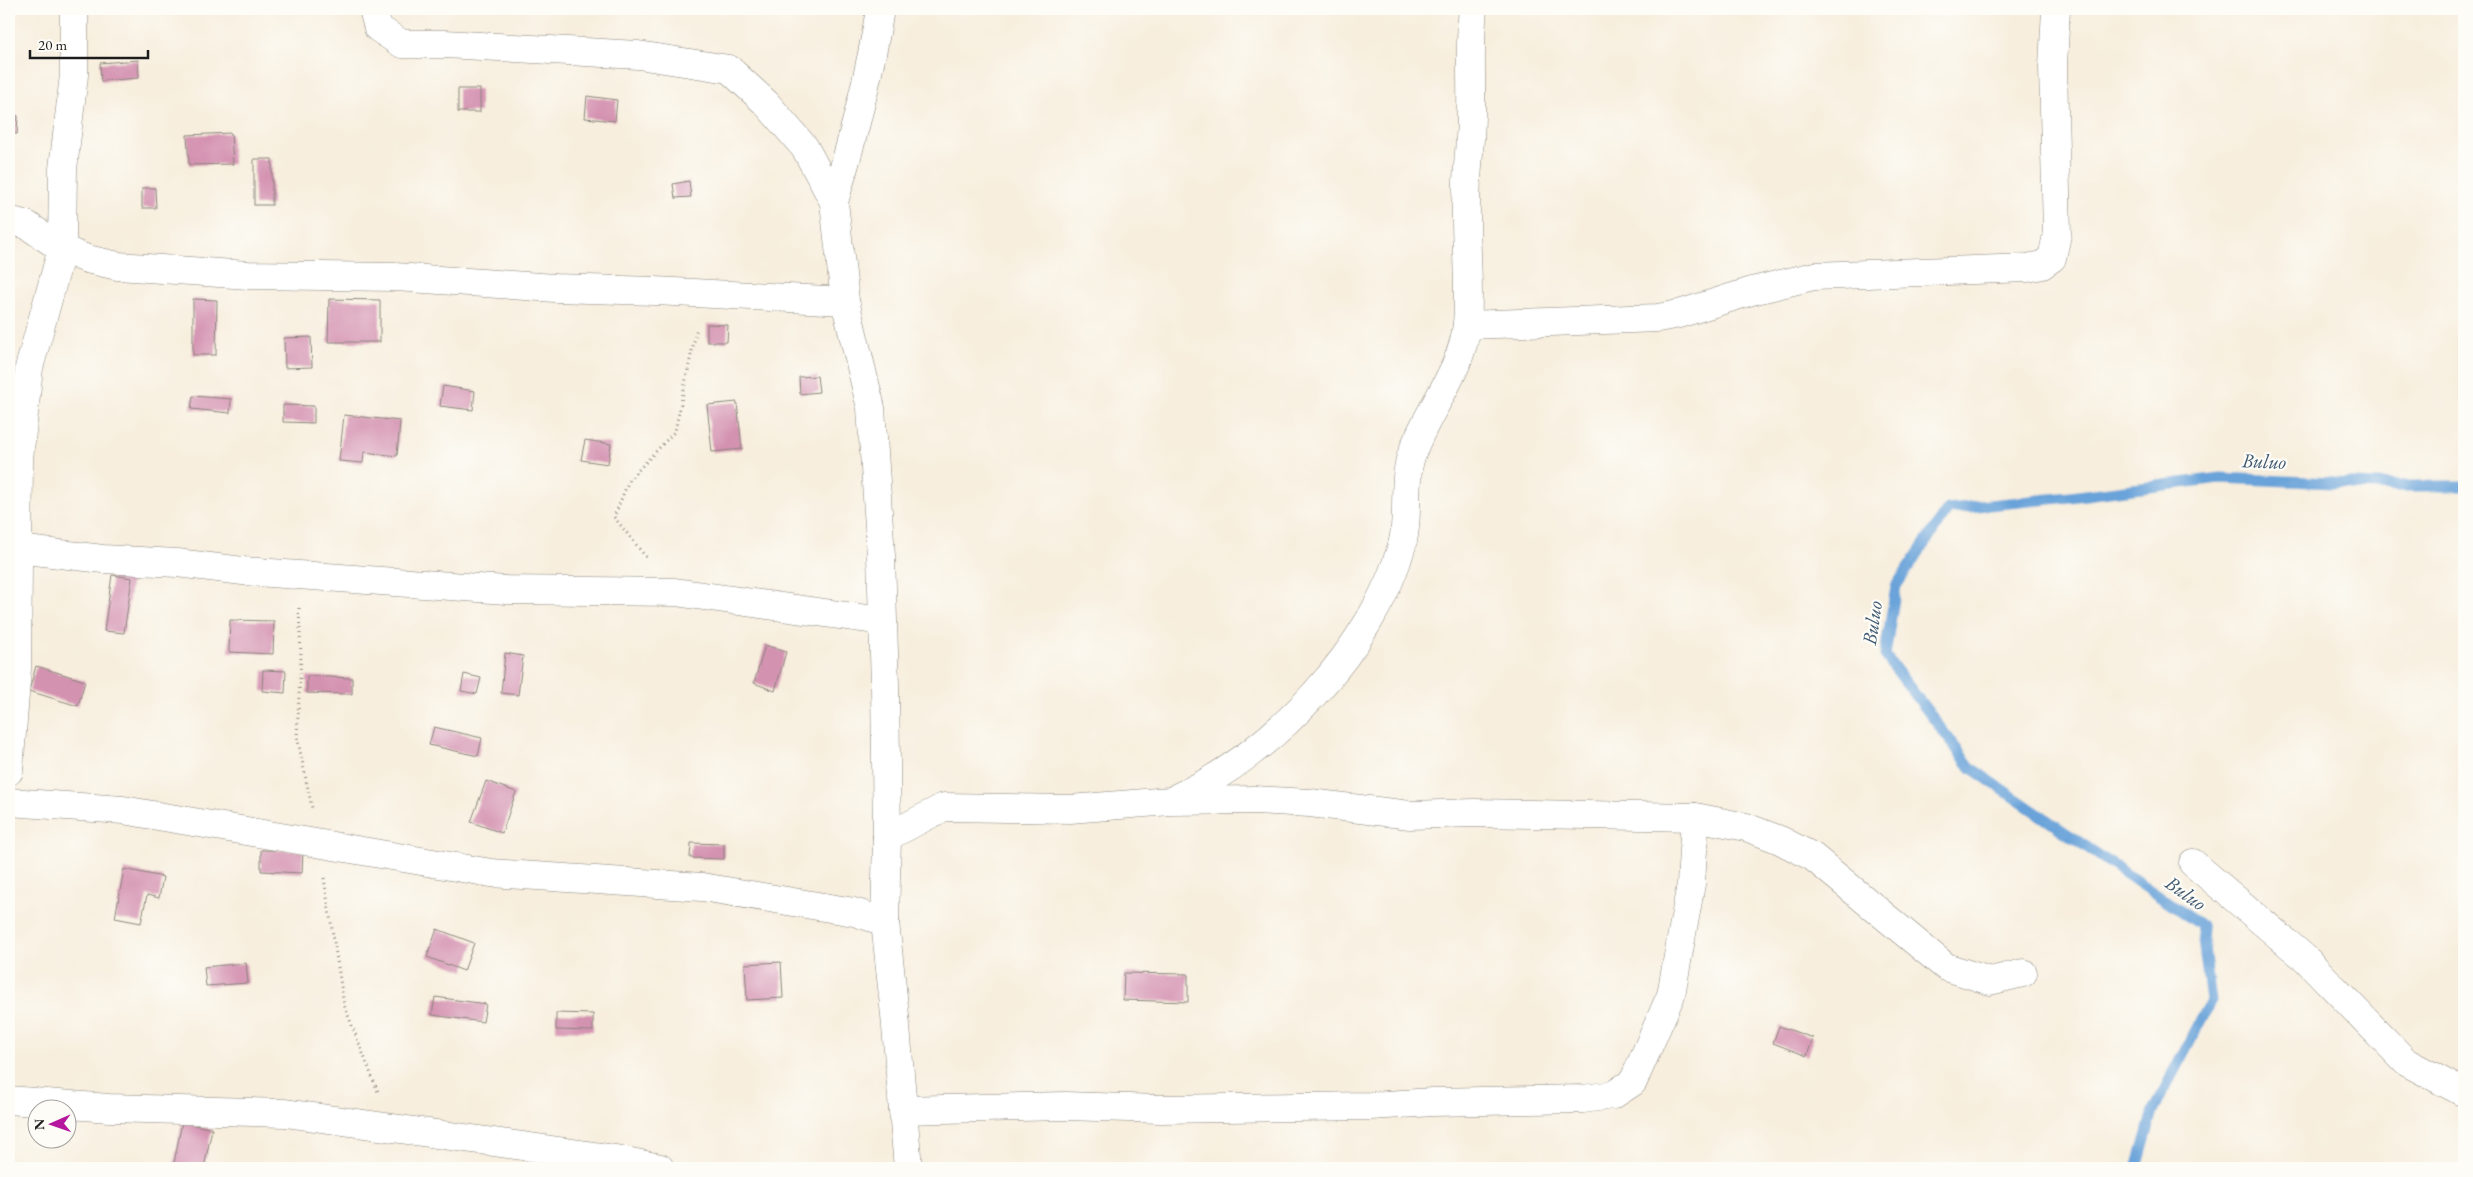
<svg xmlns="http://www.w3.org/2000/svg" width="2473" height="1177" font-family="'EB Garamond',serif">
<style>
.lines{fill:none;stroke-linecap:round;stroke-linejoin:round}
.stream{stroke:#69a3d9;stroke-width:11}
.building{fill:#d492b1}
.minor-casing{stroke:#8a857c;stroke-width:29}
.path{stroke:#8a857c;stroke-width:3;stroke-dasharray:1 4;stroke-linecap:butt}
.minor{stroke:#fff;stroke-width:28}
.labels{text-anchor:middle;stroke-width:4.5;stroke-linejoin:round;paint-order:stroke}
.water-label{font-size:20px;font-style:italic;fill:#3f5971;stroke:#fdfcf7}
</style>
<rect width="100%" height="100%" fill="#fdfcf7"/>
<filter id="ink" filterUnits="userSpaceOnUse"><feTurbulence type="fractalNoise" baseFrequency=".02" numOctaves="2"/><feDisplacementMap in="SourceGraphic" scale="10" xChannelSelector="R" yChannelSelector="G"/><feConvolveMatrix kernelMatrix="1 2 1 2 8 2 1 2 1" color-interpolation-filters="sRGB"/></filter>
<filter id="wash" filterUnits="userSpaceOnUse"><feTurbulence type="fractalNoise" baseFrequency=".0096" numOctaves="4" result="noise"/><feDisplacementMap in="SourceGraphic" scale="20" xChannelSelector="R" yChannelSelector="G"/><feGaussianBlur stdDeviation="1.12" result="paint"/><feColorMatrix in="noise" values="0 0 0 0 0 0 0 0 0 0 0 0 0 0 0 0 0 1.4 0 .05"/><feComposite in="paint" operator="in"/></filter>
<g filter="url(#wash)">
<rect width="100%" height="100%" fill="#f7eedd"/>
<g class="lines">
<!-- stream -->
<g class="stream">
<path d="M2464 163 2462 174 2464 176"/>
<path d="M2137 1168 2153 1111 2211 1001 2201 925 1971 768 1885 655 1896 586 1948 509 2070 497 2220 478 2398 486H2464"/>
</g>
</g>
<g id="blocks">
<!-- building -->
<g class="building">
<path d="M138 60 139 78 101 81 100 63Z"/>
<rect x="458" y="89" width="22" height="23"/>
<path d="M587 96 617 100 615 121 585 118Z"/>
<path d="M9 115 18 116 17 134 9 133Z"/>
<path d="M231 133 233 164 189 165 187 135Z"/>
<rect x="254" y="159" width="18" height="46"/>
<path d="M689 181 691 197 675 198 673 184Z"/>
<path d="M142 188H155L156 208H142Z"/>
<path d="M193 299 217 300 216 355H193Z"/>
<path d="M329 299 380 300V342H328Z"/>
<path d="M707 324 728 325 727 342H707Z"/>
<path d="M311 337 312 367 285 368 284 338Z"/>
<path d="M817 376 819 392 800 394 799 377Z"/>
<path d="M443 386 475 391 473 410 440 406Z"/>
<path d="M193 396 231 399 230 413 191 409Z"/>
<path d="M737 402 742 449 712 452 707 405Z"/>
<path d="M283 405 314 406V423L283 422Z"/>
<path d="M344 415 400 421 397 456 364 452 363 463 339 461Z"/>
<path d="M585 440 611 444 608 464 581 460Z"/>
<path d="M112 575 132 578 124 633 104 631Z"/>
<path d="M230 620 274 621 273 654 229 652Z"/>
<path d="M765 645 786 652 775 691 754 683Z"/>
<path d="M505 653 523 656 518 695 501 693Z"/>
<path d="M36 666 85 681 78 706 29 691Z"/>
<path d="M263 670 286 671 285 693 262 691Z"/>
<path d="M464 674 481 678 477 694 461 691Z"/>
<path d="M307 676 352 678V694L307 693Z"/>
<path d="M434 727 482 738 478 756 429 745Z"/>
<path d="M486 781 516 792 502 833 471 822Z"/>
<path d="M691 843 724 844V859L690 858Z"/>
<path d="M261 850 303 851 302 873 261 871Z"/>
<path d="M124 869 163 877 159 898 147 895 141 923 115 918Z"/>
<path d="M437 929 474 943 464 971 427 957Z"/>
<path d="M781 962 783 998 747 1000 745 964Z"/>
<path d="M246 963 248 983 206 986 204 967Z"/>
<path d="M1124 973 1188 974V1002L1123 1000Z"/>
<path d="M435 997 486 1004 483 1022 432 1015Z"/>
<path d="M556 1013 593 1014V1031L556 1030Z"/>
<path d="M1779 1026 1813 1038 1807 1056 1773 1043Z"/>
<path d="M182 1122 212 1129 204 1168H173Z"/>
</g>
</g>
</g>
<g filter="url(#ink)">
<use href="#blocks" fill-opacity="0" stroke="#8a857c" stroke-width="1"/>
<g class="lines">
<!-- minor casing -->
<g class="minor-casing">
<g id="minor">
<path d="M373 9 378 28 402 44H445L638 55 729 69 766 103 805 148 834 202 845 301 871 408 881 556 885 685 887 837 885 922 895 1015 908 1168"/>
<path d="M834 202C853 138 870 75 880 9"/>
<path d="M9 220 27 225 62 249 87 259 118 266 248 275 395 277 555 288 655 291 845 301"/>
<path d="M1467 325 1658 318 1679 314 1752 291 1814 276 2027 268 2042 265 2052 258 2057 235 2053 66 2056 9"/>
<path d="M9 548 103 559 177 563 243 571 506 590 675 592 882 621"/>
<path d="M9 771 17 669 19 459 29 368 62 249 63 169 74 75V9"/>
<path d="M1178 797C1273 754 1374 647 1402 545 1410 516 1402 485 1411 456 1426 411 1462 372 1467 324 1470 288 1466 251 1466 216 1465 181 1471 147 1471 112 1472 78 1469 43 1473 9"/>
<path d="M9 802 123 810 491 873 702 887 854 912 885 922"/>
<path d="M887 837 944 807 1070 809 1170 801 1254 800 1310 803 1410 815 1474 813 1695 817 1746 827 1780 840 1813 857 1946 967 1990 981 2023 973"/>
<path d="M2193 863 2306 959 2406 1062 2464 1093"/>
<path d="M9 1100 109 1108 285 1113 616 1159 660 1168"/>
<path d="M903 1110 1065 1106 1160 1109 1371 1106 1433 1102 1583 1099 1613 1095 1633 1082 1671 995 1691 884 1695 817"/>
</g>
</g>
<!-- path -->
<g class="path">
<path d="M646 557 614 517 629 480 675 431 697 327"/>
<path d="M299 608 301 656 297 736 312 808"/>
<path d="M324 878 344 1005 378 1092"/>
</g>
<!-- minor -->
<use href="#minor" class="minor"/>
</g>
</g>
<g class="labels">
<!-- water labels -->
<g class="water-label">
<text transform="translate(2264 461) rotate(2)" y="7">Buluo</text>
<text transform="translate(1872 623) rotate(-82)" y="7">Buluo</text>
<text transform="translate(2186 893) rotate(35)" y="7">Buluo</text>
</g>
</g>
<!-- margin -->
<rect width="2473" height="1177" fill="none" stroke="#fdfcf7" stroke-width="30"/>
<!-- north arrow -->
<g transform="translate(52 1124) rotate(268)"><circle r="24" fill="#fdfcf7" stroke="#a3a29f"/>
<path d="M0-4L9 19L0 12L-9 19Z" fill="#b5179e"/>
<text y="-8" font-size="14" font-weight="bold" text-anchor="middle" fill="#1c1c1c">N</text>
</g>
<!-- scale -->
<path d="M30 50v8h118v-8" fill="none" stroke="#1c1c1c" stroke-width="2.5"/>
<text x="38" y="50" font-size="15" fill="#1c1c1c" stroke="#fdfcf7" stroke-width="4" paint-order="stroke">20 m</text>
</svg>
